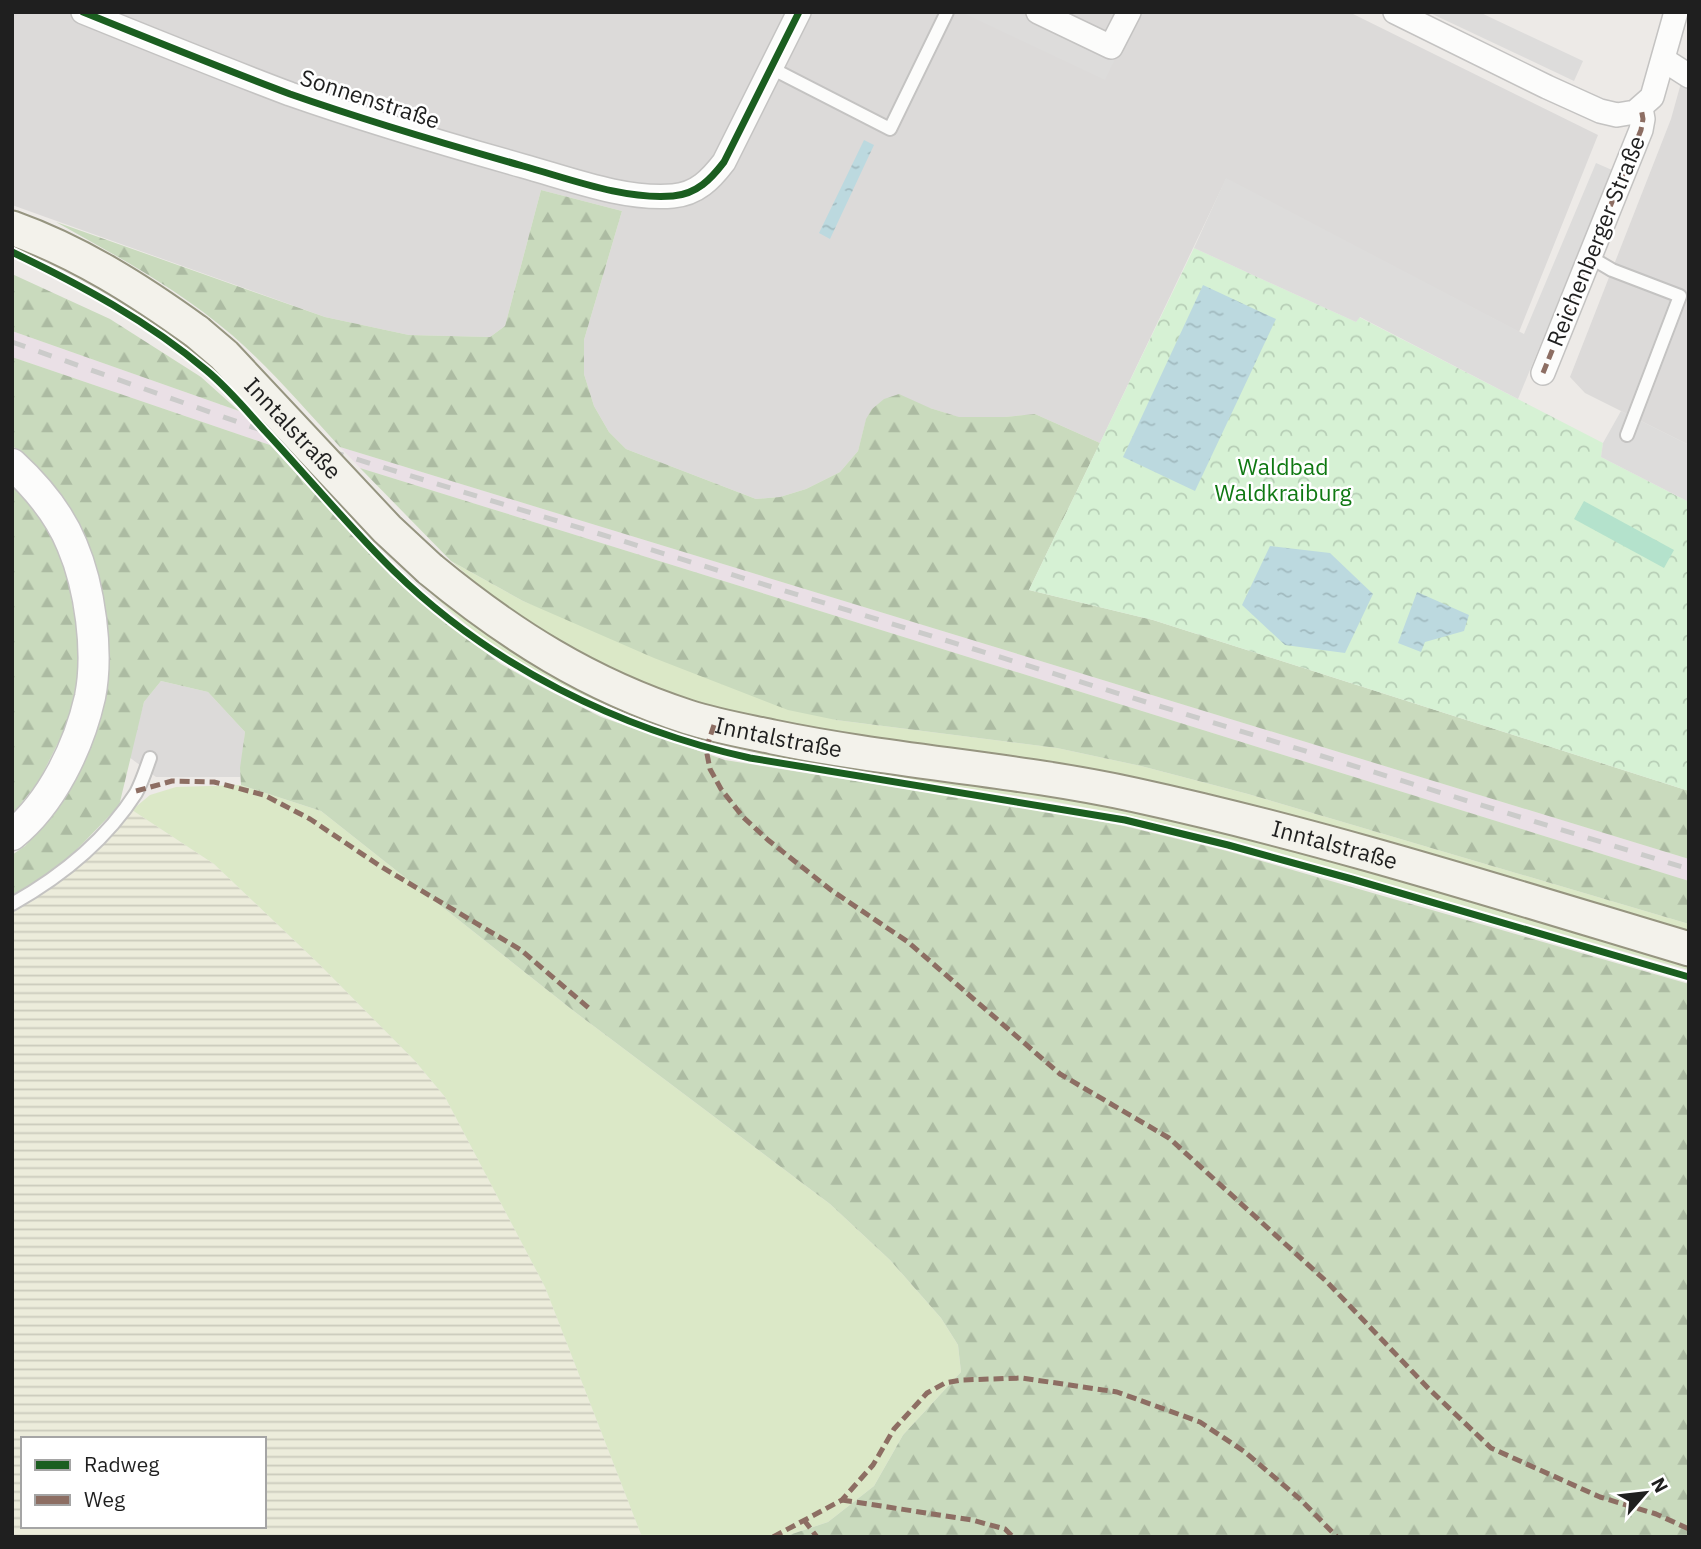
<svg xmlns="http://www.w3.org/2000/svg" width="1701" height="1549" font-family="'IBM Plex Sans',sans-serif">
<style>
.residential{fill:#dcdad9}
.railway{fill:#eae0e6}
.farmland{fill:url(#farmland-rules);fill-rule:evenodd}
.grass{fill:#dbe8c7}
.forest{fill:url(#forest-firs)}
.park{fill:url(#park-crowns)}
.pitch{fill:#b4e2cc}
.parking{fill:#dddcdb}
.water{fill:url(#water-ripples)}
.lines{fill:none;stroke-linecap:round;stroke-linejoin:round}
.service-casing{stroke:#c4c3c2;stroke-width:16}
.minor-casing{stroke:#c4c3c2;stroke-width:26}
.tertiary-casing{stroke:#c4c3c2;stroke-width:33}
.secondary-casing{stroke:#969580;stroke-width:37}
.service{stroke:#fcfcfb;stroke-width:12}
.minor{stroke:#fcfcfb;stroke-width:23}
.tertiary{stroke:#fcfcfb;stroke-width:30}
.secondary{stroke:#f3f2eb;stroke-width:33}
.rail{stroke:#cbcbca;stroke-width:5;stroke-dasharray:14 14;stroke-linecap:butt}
.secondary-bridge-casing{stroke:#969580;stroke-width:37;stroke-linecap:butt}
.secondary-bridge{stroke:#f3f2eb;stroke-width:33}
.quiet{stroke:#8d6e63;stroke-width:5;stroke-dasharray:10 5;stroke-linecap:butt}
.cycleway-casing{stroke:#fff;stroke-width:11}
.cycleway{stroke:#1b5e20;stroke-width:7}
.labels{text-anchor:middle;stroke-width:5;stroke-linejoin:round;paint-order:stroke}
.street-label{font-size:23px;fill:#1f1f1f;stroke:#fff}
.park-label{font-size:23px;fill:#107913;stroke:#fff}
</style>
<defs>
<pattern id="farmland-rules" width="6" height="5" patternUnits="userSpaceOnUse" patternTransform="scale(1.75)"><rect width="6" height="5" fill="#ececdb"/><path d="M0 2.5h6" fill="none" stroke="#cacabc"/></pattern>
<pattern id="forest-firs" width="22" height="20" patternUnits="userSpaceOnUse" patternTransform="scale(1.75)"><rect width="22" height="20" fill="#c9dabd"/><path d="M5 1l3.5 6h-7zM16 11l3.5 6h-7z" fill="#acbba2"/></pattern>
<pattern id="park-crowns" width="20" height="18" patternUnits="userSpaceOnUse" patternTransform="scale(1.75)"><rect width="20" height="18" fill="#d6f1d4"/><path d="M2 6a3 3 0 1 1 6 0M12 15a3 3 0 1 1 6 0" fill="none" stroke="#b7ceb6"/></pattern>
<pattern id="water-ripples" width="26" height="14" patternUnits="userSpaceOnUse" patternTransform="scale(1.75)"><rect width="26" height="14" fill="#bcd9df"/><path d="M2 4q2-2 4 0t4 0M15 11q2-2 4 0t4 0" fill="none" stroke="#a1babf"/></pattern>
</defs>
<rect width="100%" height="100%" fill="#edeae7"/>
<!-- residential -->
<g class="residential">
<path d="M12 12H1349L1598 135 1519 332 1226 179 1100 443 1035 414 1004 417H958L930 408 866 420 858 451 840 472 806 489 780 497 756 499 626 449 609 432 594 406 584 374V340L622 211 541 190 505 326 490 337 409 335 325 317 12 205Z"/>
<path d="M1689 54V445L1585 393 1570 377 1671 119Z"/>
<path d="M161 681 208 692 245 732 240 777H156L129 757 144 702Z"/>
</g>
<!-- railway -->
<g class="railway">
<path d="M12 331 239 411 270 445 12 357Z"/>
<path d="M340 447 1689 859V881L360 468Z"/>
</g>
<!-- farmland -->
<path class="farmland" d="M132 810 214 864 319 964 415 1061 445 1097 545 1287 642 1537H12V910L67 875ZM23 1439H264V1526H23Z"/>
<!-- grass -->
<g class="grass">
<path d="M451 561 523 601 836 720 1057 748 1141 766 1248 794 1689 924V934L765 721C683 698 597 673 526 623 500 604 475 582 451 561Z"/>
<path d="M401 566 464 614 607 700 679 733C620 711 561 689 508 655 469 631 435 596 401 566Z"/>
<path d="M764 750 1052 795 1232 832 1689 963V970L1230 839 1126 815 1051 801 751 755Z"/>
<path d="M241 785 321 811 575 1012 830 1204 890 1260 941 1318 958 1345 961 1372 903 1435 874 1486 828 1522 783 1537H642L545 1287 445 1097 415 1061 319 964 214 864 132 810 150 795 176 787Z"/>
</g>
<!-- forest -->
<g class="forest">
<path d="M541 190 622 211 584 340V374L594 406 609 432 626 449 756 499 780 497 806 489 840 472 858 451 866 419 872 409 884 399 899 394 930 408 959 417H1004L1035 414 1100 443 1029 590 1153 620 1689 791V859L340 447C305 409 271 369 232 335 178 289 117 256 56 222L325 317 409 335 490 337 505 326Z"/>
<path d="M12 274 110 319 201 377 239 411 12 331Z"/>
<path d="M12 357 270 445 391 576 453 628 501 664 538 685 601 717 725 760 1050 812 1124 826 1227 851 1689 984V1537H783L828 1522 874 1486 903 1435 961 1372 958 1345 941 1318 890 1260 830 1204 575 1012 321 811 241 785 240 768 245 732 208 692 161 681 144 702 119 806 57 870 12 898V855L25 846 51 816 72 779 97 716 107 682 108 652 68 509 47 478 12 445Z"/>
<path d="M360 468 1689 881V924L1248 794 1141 766 1057 748 836 720 788 710 654 658 523 601 451 561Z"/>
<path d="M12 485 32 505 54 542 67 575 79 641 78 675 72 715 39 781 12 815Z"/>
</g>
<!-- park -->
<path class="park" d="M1194 248 1356 322 1359 317 1603 443 1601 457 1689 502V791L1153 620 1029 590Z"/>
<!-- pitch -->
<path class="pitch" d="M1584 501 1674 550 1664 568 1574 519Z"/>
<!-- parking -->
<g class="parking">
<path d="M961 12H1016L1115 59 1105 80Z"/>
<path d="M1428 12H1479L1583 61 1574 81Z"/>
<path d="M1596 163 1612 170 1518 399 1360 317 1356 322 1194 248 1226 178 1524 334Z"/>
<path d="M1621 411 1689 445V502L1601 457 1603 443Z"/>
</g>
<!-- water -->
<g class="water">
<path d="M864 140 874 145 830 239 819 233Z"/>
<path d="M1203 285 1276 319 1195 491 1123 457Z"/>
<path d="M1270 546 1330 553 1373 594 1345 653 1285 645 1242 605Z"/>
<path d="M1417 592 1469 615 1464 631 1425 642 1421 652 1398 643Z"/>
</g>
<g class="lines">
<!-- service casing -->
<g class="service-casing">
<g id="service">
<path d="M771 68 890 129 947 12"/>
<path d="M1590 257 1612 270 1680 296 1627 435"/>
<path d="M12 904C60 877 106 840 136 793 142 782 146 769 150 758"/>
</g>
</g>
<!-- minor casing -->
<g class="minor-casing">
<g id="minor">
<path d="M83 12C152 40 221 68 290 94 367 121 445 144 523 166 570 179 624 200 673 196 697 194 711 179 724 162L799 12"/>
<path d="M1038 12 1111 47 1129 12"/>
<path d="M1395 12 1547 87 1600 111 1617 115 1635 112 1652 97 1676 12"/>
<path d="M1664 60 1689 76"/>
<path d="M1543 373 1641 130 1643 119 1641 108"/>
</g>
</g>
<!-- tertiary casing -->
<g class="tertiary-casing">
<path id="tertiary" d="M12 464C37 487 59 513 72 545 90 587 99 652 90 697 79 746 52 803 12 835"/>
</g>
<!-- secondary casing -->
<g class="secondary-casing">
<g id="secondary">
<path d="M12 228C79 252 139 290 197 332"/>
<path id="s1" d="M430 569C510 635 589 685 688 717 716 726 745 731 773 737 893 762 1016 769 1135 795 1323 836 1505 894 1689 949"/>
</g>
</g>
<!-- service -->
<use href="#service" class="service"/>
<!-- minor -->
<use href="#minor" class="minor"/>
<!-- tertiary -->
<use href="#tertiary" class="tertiary"/>
<!-- secondary -->
<use href="#secondary" class="secondary"/>
<!-- rail -->
<path class="rail" d="M12 342 252 427 1689 869"/>
<!-- secondary-bridge casing -->
<g class="secondary-bridge-casing">
<g id="secondary-bridge">
<path id="s2" d="M197 332 224 355 387 529 430 569"/>
</g>
</g>
<!-- secondary-bridge -->
<use href="#secondary-bridge" class="secondary-bridge"/>
<!-- quiet -->
<g class="quiet">
<path d="M1543 373 1641 130 1643 119 1641 108"/>
<path d="M714 725 706 749 710 769 721 789 743 817 768 840 831 890 908 942 1060 1074 1169 1138 1327 1282 1428 1388 1491 1448 1600 1497 1656 1514 1689 1529"/>
<path d="M136 791 172 781 214 782 264 795 310 819 380 866 521 950 591 1010"/>
<path d="M842 1500 972 1520 1005 1529 1013 1537"/>
<path d="M804 1520 817 1537"/>
<path d="M773 1537 842 1500 873 1465 894 1429 927 1393 945 1383 961 1380 1022 1378 1117 1392 1200 1422 1245 1452 1301 1500 1337 1537"/>
</g>
<!-- cycleway casing -->
<g class="cycleway-casing">
<g id="cycleway">
<path d="M83 12C152 40 221 68 290 94 367 121 445 144 523 166 570 179 624 200 673 196 697 194 711 179 724 162L799 12"/>
<path d="M12 252C81 285 148 321 206 370 228 388 246 410 265 431 308 477 349 527 394 571 491 666 619 729 750 758L1125 820 1228 845 1352 879 1689 977"/>
</g>
</g>
<!-- cycleway -->
<use href="#cycleway" class="cycleway"/>
</g>
<g class="labels">
<!-- street labels -->
<g class="street-label">
<text transform="translate(370 99) rotate(18)" y="8">Sonnenstraße</text>
<text transform="translate(1596 241) rotate(-68)" y="8">Reichenberger Straße</text>
<text dy="8" stroke="none"><textPath href="#s2" startOffset="136">Inntalstraße</textPath></text>
<text dy="8" stroke="none"><textPath href="#s1" startOffset="392">Inntalstraße</textPath></text>
<text dy="8" stroke="none"><textPath href="#s1" startOffset="959">Inntalstraße</textPath></text>
</g>
<!-- park labels -->
<g class="park-label">
<text x="1283" y="475">Waldbad<tspan x="1283" dy="26">Waldkraiburg</tspan></text>
</g>
</g>
<!-- border -->
<rect width="1701" height="1549" fill="none" stroke="#1f1f1f" stroke-width="28"/>
<!-- legend -->
<rect x="21" y="1437" width="245" height="91" fill="#ffffff" stroke="#a5a5a5" stroke-width="2"/>
<rect x="35" y="1460" width="35" height="10" fill="#1b5e20" stroke="#a5a5a5" stroke-width="2"/>
<text x="84" y="1472" font-size="21" fill="#1f1f1f">Radweg</text>
<rect x="35" y="1495" width="35" height="10" fill="#8d6e63" stroke="#a5a5a5" stroke-width="2"/>
<text x="84" y="1507" font-size="21" fill="#1f1f1f">Weg</text>
<!-- north arrow -->
<g transform="translate(1645 1493) rotate(62)" stroke="#ffffff" stroke-width="5" paint-order="stroke">
<path d="M0-5L12 26L0 18L-12 26Z" fill="#1f1f1f"/>
<text y="-10" font-size="19" font-weight="bold" text-anchor="middle" fill="#1f1f1f">N</text>
</g>
</svg>
